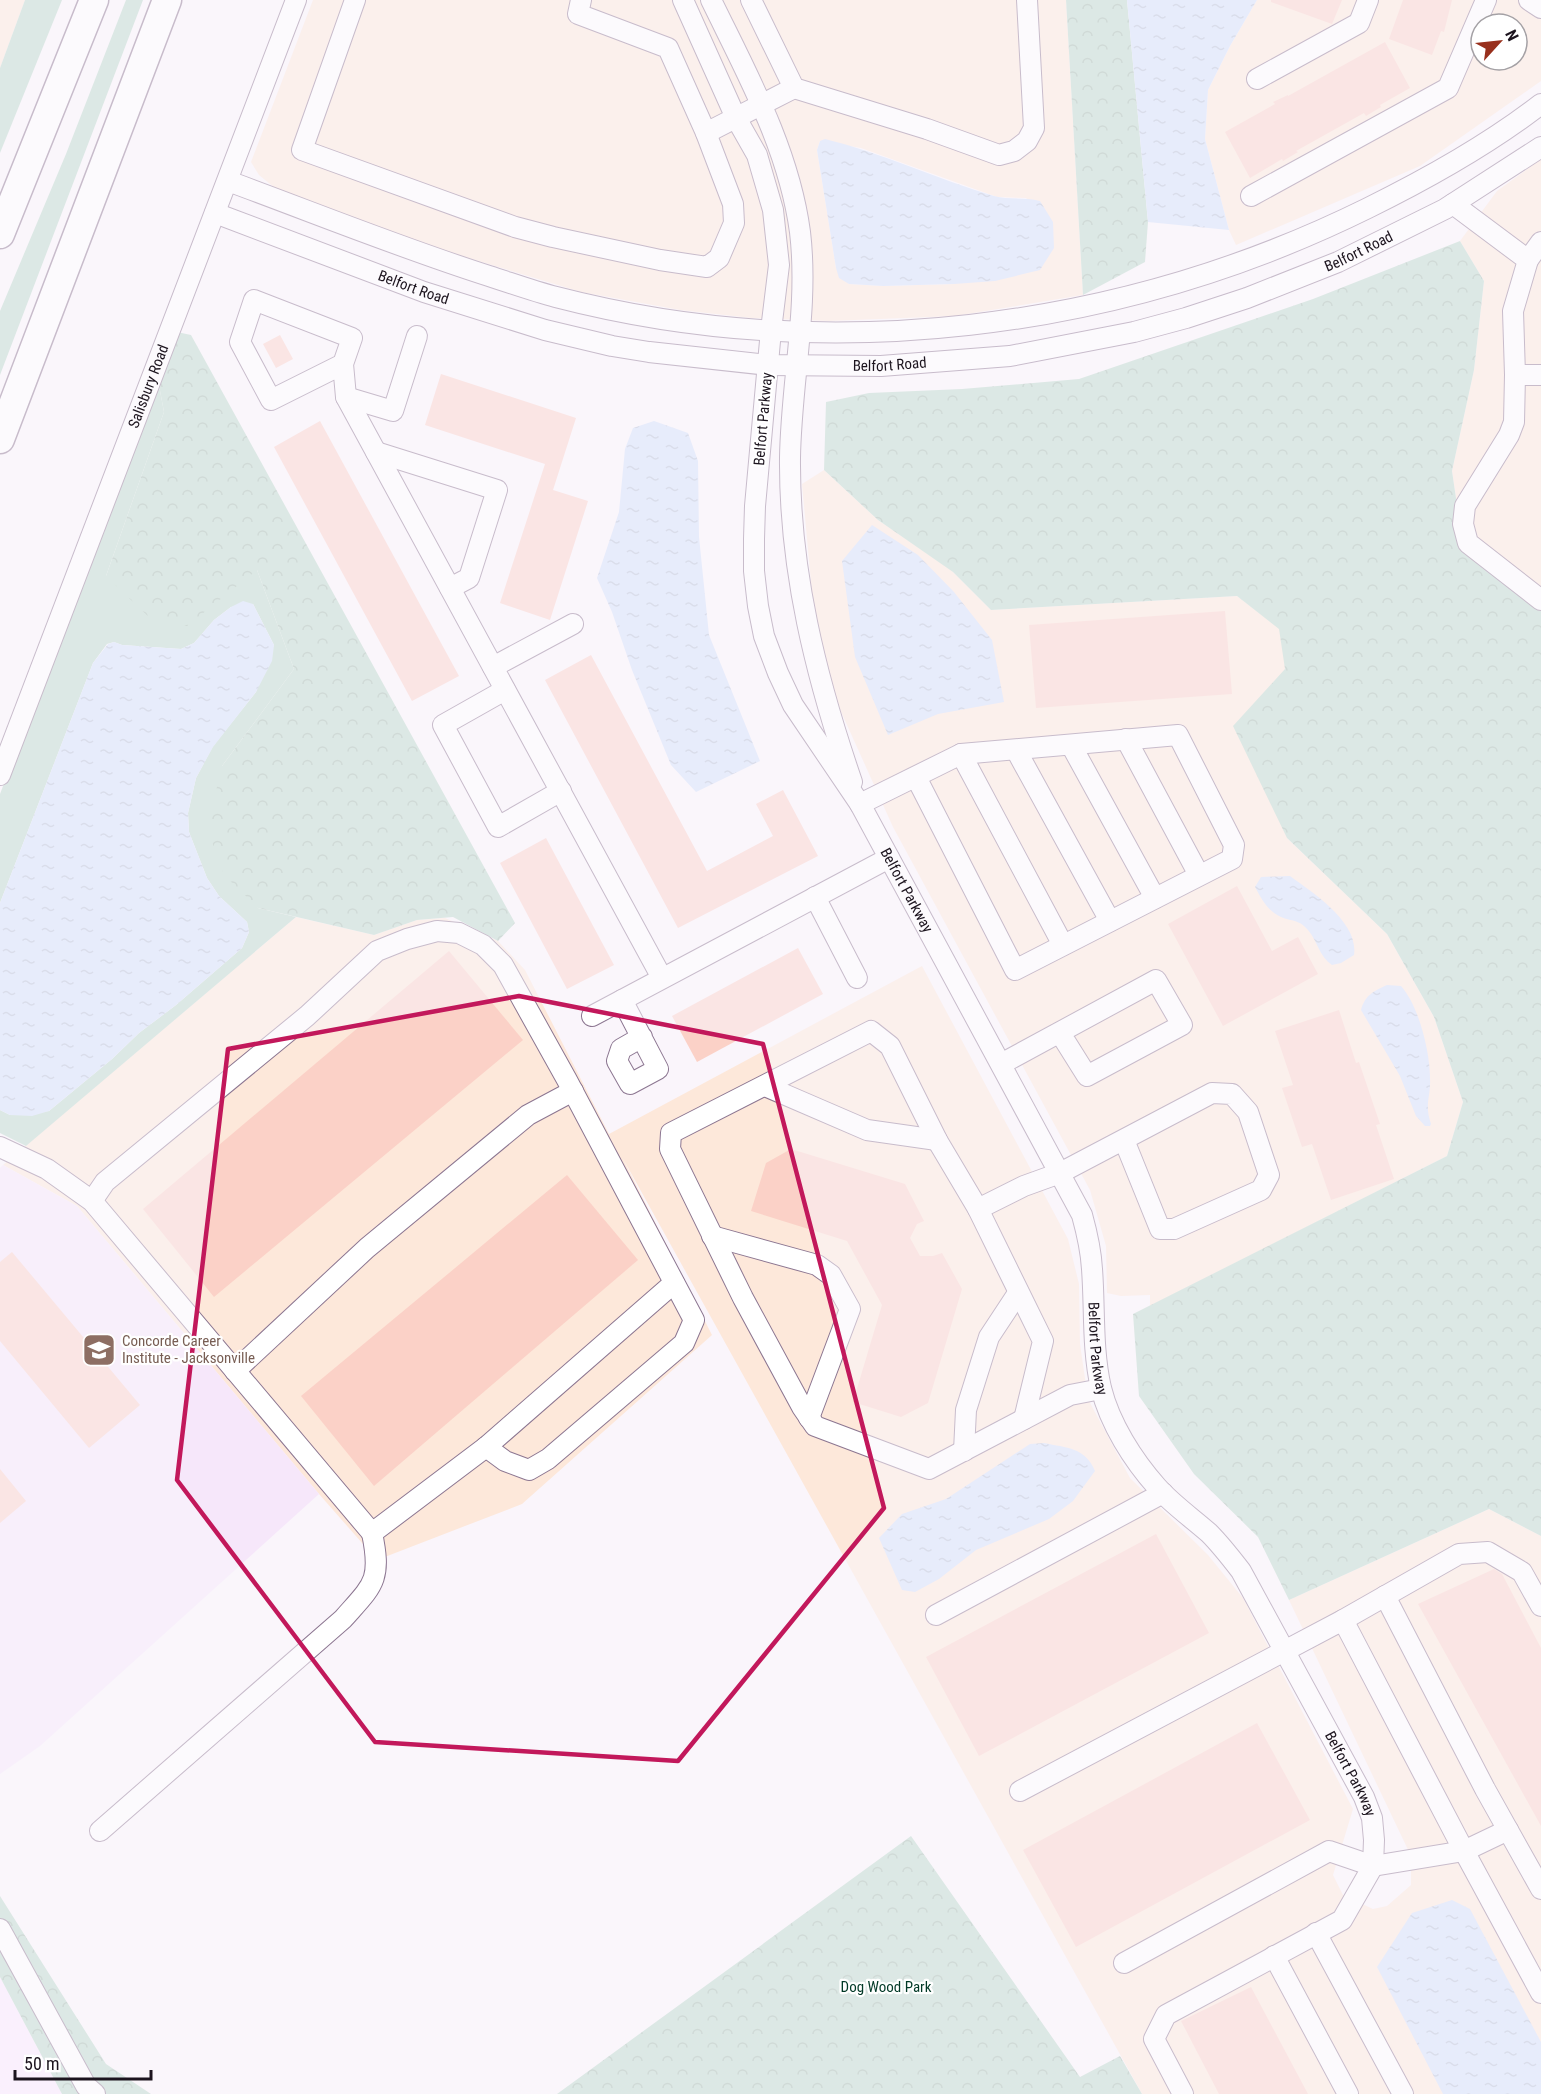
<svg xmlns="http://www.w3.org/2000/svg" width="1541" height="2094" font-family="'Roboto Condensed',sans-serif">
<style>
.commercial{fill:#fde8da;fill-rule:evenodd}
.built{fill:#fae9ff}
.education{fill:#f6e7fa}
.grass{fill:#b9d8c9}
.forest{fill:url(#forest-crowns)}
.water{fill:url(#water-ripples)}
.building{fill:#fbd1c7}
.lines{fill:none;stroke-linecap:round;stroke-linejoin:round}
.minor-casing{stroke:#8c7691;stroke-width:22}
.highway-casing{stroke:#8c7691;stroke-width:31}
.minor{stroke:#fff;stroke-width:20}
.highway{stroke:#fff;stroke-width:28}
.marked{fill:none;stroke:#c2185b;stroke-width:4.5;stroke-linejoin:round}
.labels{text-anchor:middle;stroke-width:4.5;stroke-linejoin:round;paint-order:stroke}
.street-label{font-size:15px;fill:#1c141e;stroke:#fff}
.education-label{font-size:15px;fill:#785e54;stroke:#fff;text-anchor:start}
.park-label{font-size:15px;fill:#013926;stroke:#fff}
</style>
<defs>
<pattern id="forest-crowns" width="20" height="18" patternUnits="userSpaceOnUse" patternTransform="scale(1.5)"><rect width="20" height="18" fill="#b9d8c9"/><path d="M2 6a3 3 0 1 1 6 0M12 15a3 3 0 1 1 6 0" fill="none" stroke="#9eb8ac"/></pattern>
<pattern id="water-ripples" width="26" height="14" patternUnits="userSpaceOnUse" patternTransform="scale(1.5)"><rect width="26" height="14" fill="#d1e0fa"/><path d="M2 4q2-2 4 0t4 0M15 11q2-2 4 0t4 0" fill="none" stroke="#b3bfd6"/></pattern>
</defs>
<rect width="100%" height="100%" fill="#faf5fb"/>
<!-- commercial -->
<g class="commercial">
<path d="M0 0H25L0 68Z"/>
<path d="M313 0H1066L1083 295 955 316 829 321 751 318 680 310 581 292 439 249 275 188 259 175 251 162ZM820 141 861 148 997 197 1027 198 954 284 883 286 849 284 836 268 817 150Z"/>
<path d="M1257 0H1541V81L1420 166 1236 245 1229 230 1205 139 1208 90 1230 46ZM1481 24H1517V60H1481Z"/>
<path d="M1541 159V611L1502 576 1461 532 1452 471 1474 370 1484 281 1460 241 1497 191Z"/>
<path d="M824 470 878 520 951 570 991 610 1237 596 1280 629 1286 668 1287 838 1387 934 1434 1017 1463 1102 1447 1156 1150 1306V1295L1121 1296 1107 1293 1106 1246 1090 1190 893 827 838 705 814 615 802 484Z"/>
<path d="M296 917 374 935 417 920 445 918 498 941 525 970 609 1134 922 966 1068 1239 1079 1284 1080 1344 1088 1399 1130 1478 1208 1555 1243 1598 1353 1809 1333 1875 1343 1895 1373 1909 1387 1906 1411 1885V1856L1289 1600 1489 1509 1541 1536V2094H1142L622 1157 712 1335 522 1504 377 1560 319 1494 77 1206 3 1165Z"/>
</g>
<!-- built -->
<path class="built" d="M0 1977 62 2094H0Z"/>
<!-- education -->
<path class="education" d="M3 1165 77 1206 319 1494 40 1746 0 1774V1168Z"/>
<!-- grass -->
<g class="grass">
<path d="M25 0H62L0 153V68Z"/>
<path d="M126 0H143L0 375V311L66 154Z"/>
<path d="M158 380 164 412 106 576 257 570 294 669 222 766 258 908 296 917 26 1146 0 1133V1110L10 1115 49 1111 112 1059 139 1033 176 1005 242 948 249 932 247 922 219 896 207 878 189 832 188 813 196 778 213 746 256 692 274 645 253 604 231 607 214 620 194 643 181 649 122 645 114 642 107 644 93 663 0 903V794Z"/>
</g>
<!-- forest -->
<g class="forest">
<path d="M1066 0H1127L1148 222 1145 262 1083 295Z"/>
<path d="M1460 241 1484 281 1474 370 1452 471 1461 532 1502 576 1541 611V1536L1489 1509 1289 1600 1258 1537 1194 1474 1139 1396 1133 1314 1447 1156 1463 1102 1434 1017 1387 934 1287 838 1233 726 1285 669 1279 629 1237 596 991 610 953 572 878 520 824 470 826 402 869 393 962 389 1079 379 1313 299Z"/>
<path d="M177 332 191 335 515 923 498 941 453 917 417 920 374 935 258 908 224 875 207 828 222 766 294 669 257 570 187 626 152 620 106 576 164 412 158 380Z"/>
<path d="M911 1836 1080 2077 1120 2056 1142 2094H557Z"/>
<path d="M0 1896 106 2064 151 2094H62L0 1977Z"/>
</g>
<!-- water -->
<g class="water">
<path d="M1127 0H1257L1230 46 1208 90 1205 139 1229 230 1148 222Z"/>
<path d="M825 139C883 153 937 179 994 196 1008 200 1025 197 1040 201L1053 222 1054 248 1040 270 995 281 954 284 883 286 849 284 839 278 836 268 817 150 820 141Z"/>
<path d="M654 421 688 433 698 461 699 537 709 635 760 761 696 792 671 765 632 670 612 612 597 578 619 512 625 449 633 428Z"/>
<path d="M872 525 918 555 954 592 992 640 1004 702 938 714 888 735 855 657 842 561Z"/>
<path d="M243 601 253 604 274 645 272 661 256 692 213 747 196 778 188 813 189 832 207 878 219 896 247 922 249 932 242 948 176 1005 139 1033 112 1059 49 1111 32 1116 10 1115 0 1110V903L93 663 108 644 114 642 122 645 181 649 194 643 214 620 231 607Z"/>
<path d="M1290 876C1313 893 1359 922 1354 955L1341 963 1332 965C1319 956 1318 942 1308 930 1298 918 1290 922 1279 916 1267 910 1261 898 1255 887L1261 877Z"/>
<path d="M1387 985 1401 986C1419 1006 1430 1052 1430 1078 1431 1098 1424 1103 1431 1124L1430 1126H1425L1416 1116 1400 1076 1361 1010C1365 995 1374 991 1387 985Z"/>
<path d="M1044 1443C1067 1448 1085 1447 1095 1471L1073 1501 1049 1519 976 1550 939 1579 915 1592 902 1590 879 1538 902 1514 946 1499 1030 1444Z"/>
<path d="M1452 1900 1470 1909 1541 2042V2094H1443L1377 1967 1412 1913Z"/>
</g>
<!-- building -->
<g class="building">
<path d="M1271 0H1342L1332 24 1271 2Z"/>
<path d="M1403 0H1452L1444 32 1441 31 1432 55 1389 39Z"/>
<path d="M1385 42 1410 88 1380 105 1381 107 1366 116 1364 113 1296 151 1298 152 1283 161 1282 159 1250 178 1225 132 1275 104 1273 102 1288 95V96Z"/>
<path d="M280 335 293 359 276 368 263 344Z"/>
<path d="M441 374 576 418 553 490 588 501 550 620 500 603 545 464 425 425Z"/>
<path d="M320 421 459 676 412 701 274 447Z"/>
<path d="M1225 611 1232 694 1036 708 1029 625Z"/>
<path d="M591 655 707 871 773 836 756 804 783 790 818 856 678 928 545 680Z"/>
<path d="M546 838 614 965 567 989 500 863Z"/>
<path d="M1237 886 1272 951 1298 937 1318 974 1223 1026 1168 924Z"/>
<path d="M798 948 823 994 697 1062 672 1016Z"/>
<path d="M449 951 523 1040 214 1297 143 1209Z"/>
<path d="M1339 1010 1356 1063 1359 1062 1380 1124 1376 1125 1394 1179 1331 1200 1312 1144 1302 1147 1282 1088 1293 1085 1275 1031Z"/>
<path d="M791 1149 905 1184 924 1221 917 1224 910 1238 920 1256H933L942 1253 962 1289 928 1403 901 1417 853 1402 882 1305 847 1241 751 1211 766 1163Z"/>
<path d="M567 1175 638 1260 374 1486 301 1396Z"/>
<path d="M12 1252 140 1405 89 1448 0 1341V1262Z"/>
<path d="M0 1469 26 1501 0 1523Z"/>
<path d="M1156 1534 1209 1633 979 1756 926 1657Z"/>
<path d="M1494 1569 1502 1574 1541 1648V1826L1418 1604Z"/>
<path d="M1257 1723 1310 1820 1076 1947 1023 1850Z"/>
<path d="M1251 1987 1308 2094H1219L1181 2021Z"/>
</g>
<g class="lines">
<!-- minor casing -->
<g class="minor-casing">
<g id="minor">
<path d="M355 0 302 150 515 227 553 237 660 260 707 267 719 258 734 223 733 204 706 133 668 48 578 14 581 0"/>
<path id="s1" d="M683 0 736 118 757 155 773 210 779 265 771 330 755 506 754 539V571L758 606 764 636 778 673 793 705 860 804 1082 1215C1087 1233 1091 1251 1092 1269 1095 1308 1092 1349 1101 1388 1110 1424 1133 1460 1157 1487 1172 1504 1192 1518 1209 1533 1221 1545 1231 1558 1241 1571L1364 1797 1372 1818 1374 1840 1373 1866 1342 1920 1166 2015 1154 2039 1183 2094"/>
<path d="M711 0C747 74 789 149 800 232 809 307 791 383 790 458 789 570 816 677 852 782"/>
<path d="M751 0 794 88 927 129 999 155 1014 151 1027 141 1034 128 1027 0"/>
<path d="M1529 0 1541 8"/>
<path d="M1257 79 1359 23 1368 0"/>
<path d="M706 133 794 88"/>
<path d="M228 181C315 213 401 248 489 276 511 283 533 291 556 297 826 367 1119 331 1368 208 1429 178 1488 145 1541 104"/>
<path d="M1251 196 1448 88 1486 0"/>
<path d="M1453 204 1528 260 1513 311 1515 375H1541"/>
<path id="s2" d="M215 213 424 292 545 330 612 346 649 352 768 365 881 366 1010 356 1134 332 1186 318 1247 298 1338 262 1445 209 1541 147"/>
<path d="M1528 260 1541 242"/>
<path d="M343 364 271 400 240 342 254 300 352 338 343 364 346 397 662 978"/>
<path d="M1515 375 1514 422 1509 435 1465 506 1463 524 1468 543 1541 600"/>
<path d="M346 397 393 411 417 336"/>
<path d="M376 452 497 490 469 578 450 588"/>
<path d="M493 667 573 624"/>
<path d="M505 690 443 725 498 827 561 791"/>
<path d="M1126 739 1199 875"/>
<path d="M1071 745 1155 898"/>
<path d="M1016 750 1110 921"/>
<path d="M961 754 1063 945"/>
<path id="s3" d="M0 775 296 0"/>
<path d="M860 804 961 754 1178 735 1234 845 1232 859 1015 970 916 777"/>
<path d="M815 897 857 978"/>
<path d="M622 1000 658 1069 630 1084 617 1061 621 1049 642 1037"/>
<path d="M592 1016 889 858"/>
<path d="M1001 1064 1156 980 1182 1025 1087 1076 1060 1033"/>
<path d="M765 1086 867 1130 937 1140"/>
<path d="M0 1147 47 1169 92 1201 372 1533 486 1447 674 1283"/>
<path d="M92 1201 105 1182 307 1016 377 951 407 939 437 931 459 933 483 945 503 965 567 1080 694 1320 684 1343 548 1459 529 1470 505 1461 486 1447"/>
<path d="M978 1209 1043 1341 1024 1419"/>
<path d="M712 1236 817 1265 831 1275 850 1309 809 1418"/>
<path d="M235 1371 367 1248 528 1115 573 1091"/>
<path d="M1101 1389 1070 1395 929 1469 815 1426 802 1407 743 1298 670 1149 671 1133 871 1031 890 1046 937 1140 978 1209 1024 1186 1060 1173 1212 1093 1232 1094 1248 1112 1269 1175 1261 1190 1174 1229H1160L1124 1140"/>
<path d="M964 1451 966 1410 989 1337 1018 1293"/>
<path d="M1385 1596 1485 1789 1541 1889"/>
<path d="M936 1615 1163 1493"/>
<path d="M1343 1620 1459 1554 1488 1552 1522 1572 1541 1606"/>
<path d="M1020 1791 1343 1620 1464 1851 1373 1866 1329 1851 1124 1963"/>
<path d="M1508 1830 1464 1851 1541 1993"/>
<path d="M100 1831 343 1619C373 1585 382 1581 372 1533"/>
<path d="M0 1929 86 2086 95 2094"/>
<path d="M1316 1933 1403 2094"/>
<path d="M1274 1956 1348 2094"/>
</g>
</g>
<!-- highway casing -->
<g class="highway-casing">
<g id="highway">
<path d="M0 234 94 0"/>
<path d="M0 439 167 0"/>
</g>
</g>
<!-- minor -->
<use href="#minor" class="minor"/>
<!-- highway -->
<use href="#highway" class="highway"/>
</g>
<!-- marked area -->
<path d="M0 0H1541V2094H0ZM519 996 763 1044 884 1508 678 1761 375 1742 177 1480 228 1049Z" fill="#faf5fb" fill-opacity=".55" fill-rule="evenodd"/>
<path class="marked" d="M519 996 763 1044 884 1508 678 1761 375 1742 177 1480 228 1049Z"/>
<!-- icons -->
<defs>
<g id="university-square" transform="scale(1.725)"><rect x="-9" y="-9" width="18" height="18" rx="4" fill="#8d6e63" stroke="#fff"/><path d="M0-5L7-2L0 1L-7-2ZM-4 1L0 2.5L4 1V4Q0 6-4 4Z" fill="#fff"/></g>
</defs>
<g fill-rule="evenodd">
<use href="#university-square" x="99" y="1350"/>
</g>
<g class="labels">
<!-- street labels -->
<g class="street-label">
<text dy="5" stroke="none"><textPath href="#s2" startOffset="1184">Belfort Road</textPath></text>
<text dy="5" stroke="none"><textPath href="#s2" startOffset="212">Belfort Road</textPath></text>
<text dy="5" stroke="none"><textPath href="#s2" startOffset="698">Belfort Road</textPath></text>
<text dy="5" stroke="none"><textPath href="#s3" startOffset="416">Salisbury Road</textPath></text>
<text transform="translate(763 419) rotate(-85)" y="5">Belfort Parkway</text>
<text dy="5" stroke="none"><textPath href="#s1" startOffset="950">Belfort Parkway</textPath></text>
<text dy="5" stroke="none"><textPath href="#s1" startOffset="1454">Belfort Parkway</textPath></text>
<text dy="5" stroke="none"><textPath href="#s1" startOffset="1958">Belfort Parkway</textPath></text>
</g>
<!-- education labels -->
<g class="education-label">
<text x="122" y="1346">Concorde Career<tspan x="122" dy="17">Institute - Jacksonville</tspan></text>
</g>
<!-- park labels -->
<g class="park-label">
<text x="886" y="1992">Dog Wood Park</text>
</g>
</g>
<!-- north arrow -->
<g transform="translate(1499 42) rotate(63)"><circle r="28" fill="#ffffff" stroke="#a4a1a5" stroke-width="1.5"/>
<path d="M0-4.5L10 22L0 15L-10 22Z" fill="#982f1c"/>
<text y="-9" font-size="16" font-weight="bold" text-anchor="middle" fill="#1c141e">N</text>
</g>
<!-- scale -->
<path d="M15 2070v9h136v-9" fill="none" stroke="#1c141e" stroke-width="3"/>
<text x="24" y="2070" font-size="18" fill="#1c141e" stroke="#ffffff" stroke-width="4.5" paint-order="stroke">50 m</text>
</svg>
